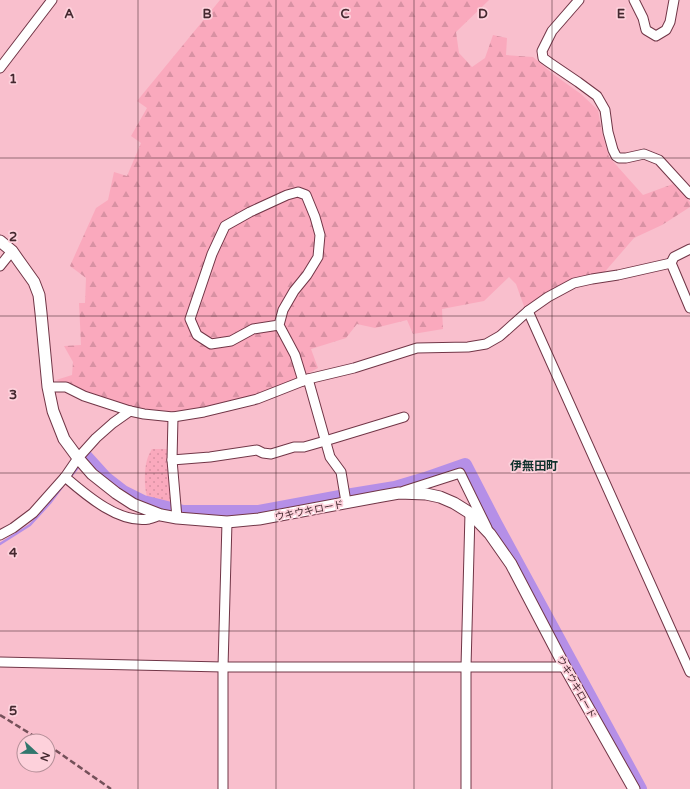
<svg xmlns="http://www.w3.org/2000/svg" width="690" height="789" font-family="'Varela Round','Noto Sans JP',sans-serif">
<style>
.grass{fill:url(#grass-dots)}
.forest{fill:url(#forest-firs)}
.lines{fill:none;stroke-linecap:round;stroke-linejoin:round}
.stream{stroke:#b58fe7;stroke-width:2.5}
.river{stroke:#b58fe7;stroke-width:14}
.minor-casing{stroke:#713647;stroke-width:11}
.tertiary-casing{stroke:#713647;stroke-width:13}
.minor{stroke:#fff;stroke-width:9}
.tertiary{stroke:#fff;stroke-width:11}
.rail{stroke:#745059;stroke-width:2.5;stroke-dasharray:6 3;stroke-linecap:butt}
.grid{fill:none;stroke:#452930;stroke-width:1;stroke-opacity:0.55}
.labels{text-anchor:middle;stroke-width:3.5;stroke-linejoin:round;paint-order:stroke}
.street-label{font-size:10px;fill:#452930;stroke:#fdd1db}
.quarter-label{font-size:12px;font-weight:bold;fill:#10322d;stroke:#fdd1db}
.grid-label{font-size:13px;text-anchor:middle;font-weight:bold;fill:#452930;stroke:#fdd1db;stroke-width:3.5;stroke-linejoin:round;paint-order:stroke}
</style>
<defs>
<pattern id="grass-dots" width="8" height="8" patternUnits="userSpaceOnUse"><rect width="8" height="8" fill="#faa9bd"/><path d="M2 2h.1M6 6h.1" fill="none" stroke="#d891a3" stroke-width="1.8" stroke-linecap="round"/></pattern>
<pattern id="forest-firs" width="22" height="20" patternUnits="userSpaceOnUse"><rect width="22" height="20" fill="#faa9bd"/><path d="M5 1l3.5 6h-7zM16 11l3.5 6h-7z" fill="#d891a3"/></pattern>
</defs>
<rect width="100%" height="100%" fill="#f9bfcd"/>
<!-- grass -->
<path class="grass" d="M152 449H168L172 512C167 511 156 508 152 505 143 498 144 470 147 460 148 456 150 452 152 449Z"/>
<!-- forest -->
<path class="forest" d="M220 0H489L456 32 459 53 472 67 485 58 493 35 507 38 506 55 533 57 553 74 581 94 598 110 602 133 609 157 643 195 673 184 690 202V207L662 225 634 238 602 275 525 309 516 284 509 277 484 301 442 309 443 329 413 334 407 320 375 328 357 324 346 338 311 349 318 368 290 383 252 398 174 412 132 407 98 397 56 380 72 375 73 362 64 346 81 345 79 303H85L86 278 70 266 96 208 108 200 114 172 127 176 141 143 131 136 147 108 137 101Z"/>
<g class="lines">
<!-- stream -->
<g class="stream">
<path d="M72 475 80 465"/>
<path d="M0 544 30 525 50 503 62 487"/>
</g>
<!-- river -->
<path class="river" d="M86 457 105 478 123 492 143 502 183 512H259L340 497 395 488 425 479 465 465 495 523 640 789"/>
<!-- minor casing -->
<g class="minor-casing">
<g id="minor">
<path d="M579 0 552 31 542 51 543 58 550 63 578 82 597 96 605 110 608 132 613 150 616 156 619 158H626L644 154 659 160 690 194"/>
<path d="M634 0 643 18 646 30 656 36 666 30 670 22 674 0"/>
<path d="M0 68 52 0"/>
<path d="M690 249 674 257 671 263 690 308"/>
<path d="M0 266 12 251"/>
<path d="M528 311 690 672"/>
<path d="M279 325 283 310 294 291 307 275 318 257 320 235 315 217 306 195 298 192 287 195 250 212 225 226 212 254 190 319 197 335 211 344 231 341 253 329 279 325 295 355 303 381"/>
<path d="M308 379 330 457 341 472 346 502"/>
<path d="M48 387H66L84 396 130 411 144 414 173 417 204 412 257 399 308 379 354 368 417 348 468 347 486 344 500 336 528 311 548 297 574 283 592 279 618 275 671 263"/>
<path d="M173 417 172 460 177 518"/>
<path d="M172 460 210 457 257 450 263 453 271 454 294 447H304L325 441 404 417"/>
<path d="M65 477C86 495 119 524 149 519 153 518 157 516 161 515"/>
<path d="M404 491 460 473 487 528"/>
<path d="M0 535 13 528 33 513 65 477 78 458 96 438 113 423 130 411"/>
<path d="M0 662 223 667H565"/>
<path d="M223 789V667L227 522"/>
<path d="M466 789V667L470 513"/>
</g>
</g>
<!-- tertiary casing -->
<g class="tertiary-casing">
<path id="tertiary" d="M0 241 12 251 19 261 34 282 39 295 41 313 48 387 53 411 64 439 78 458 92 474 116 493 133 504 161 515 177 518 227 522 259 519 382 496 399 493 426 494 440 497 454 503 470 513 490 534 511 564 565 667 634 789"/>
</g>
<!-- minor -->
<use href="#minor" class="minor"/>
<!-- tertiary -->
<use href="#tertiary" class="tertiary"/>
<!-- rail -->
<g class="rail">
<path d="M0 715 42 741"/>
<path d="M48 745 111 789"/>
</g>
</g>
<!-- grid -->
<path class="grid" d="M138 0V789M276 0V789M414 0V789M552 0V789M0 158H690M0 316H690M0 473H690M0 631H690"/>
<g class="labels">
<!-- street labels -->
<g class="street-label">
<text transform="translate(309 510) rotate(-11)" y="4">ウキウキロード</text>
<text transform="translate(577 687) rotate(61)" y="4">ウキウキロード</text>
</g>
<!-- quarter labels -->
<g class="quarter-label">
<text x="534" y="470">伊無田町</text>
</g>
</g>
<g class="grid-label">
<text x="69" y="18">A</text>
<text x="207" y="18">B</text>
<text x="345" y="18">C</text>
<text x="483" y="18">D</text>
<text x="621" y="18">E</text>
<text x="13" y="83">1</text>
<text x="13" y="241">2</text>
<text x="13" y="399">3</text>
<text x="13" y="557">4</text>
<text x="13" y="715">5</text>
</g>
<!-- north arrow -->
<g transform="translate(36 753) rotate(112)"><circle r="19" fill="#fdd1db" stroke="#b38e97"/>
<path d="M0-3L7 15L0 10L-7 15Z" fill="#31776d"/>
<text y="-6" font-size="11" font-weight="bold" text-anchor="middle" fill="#452930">N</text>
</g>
</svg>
